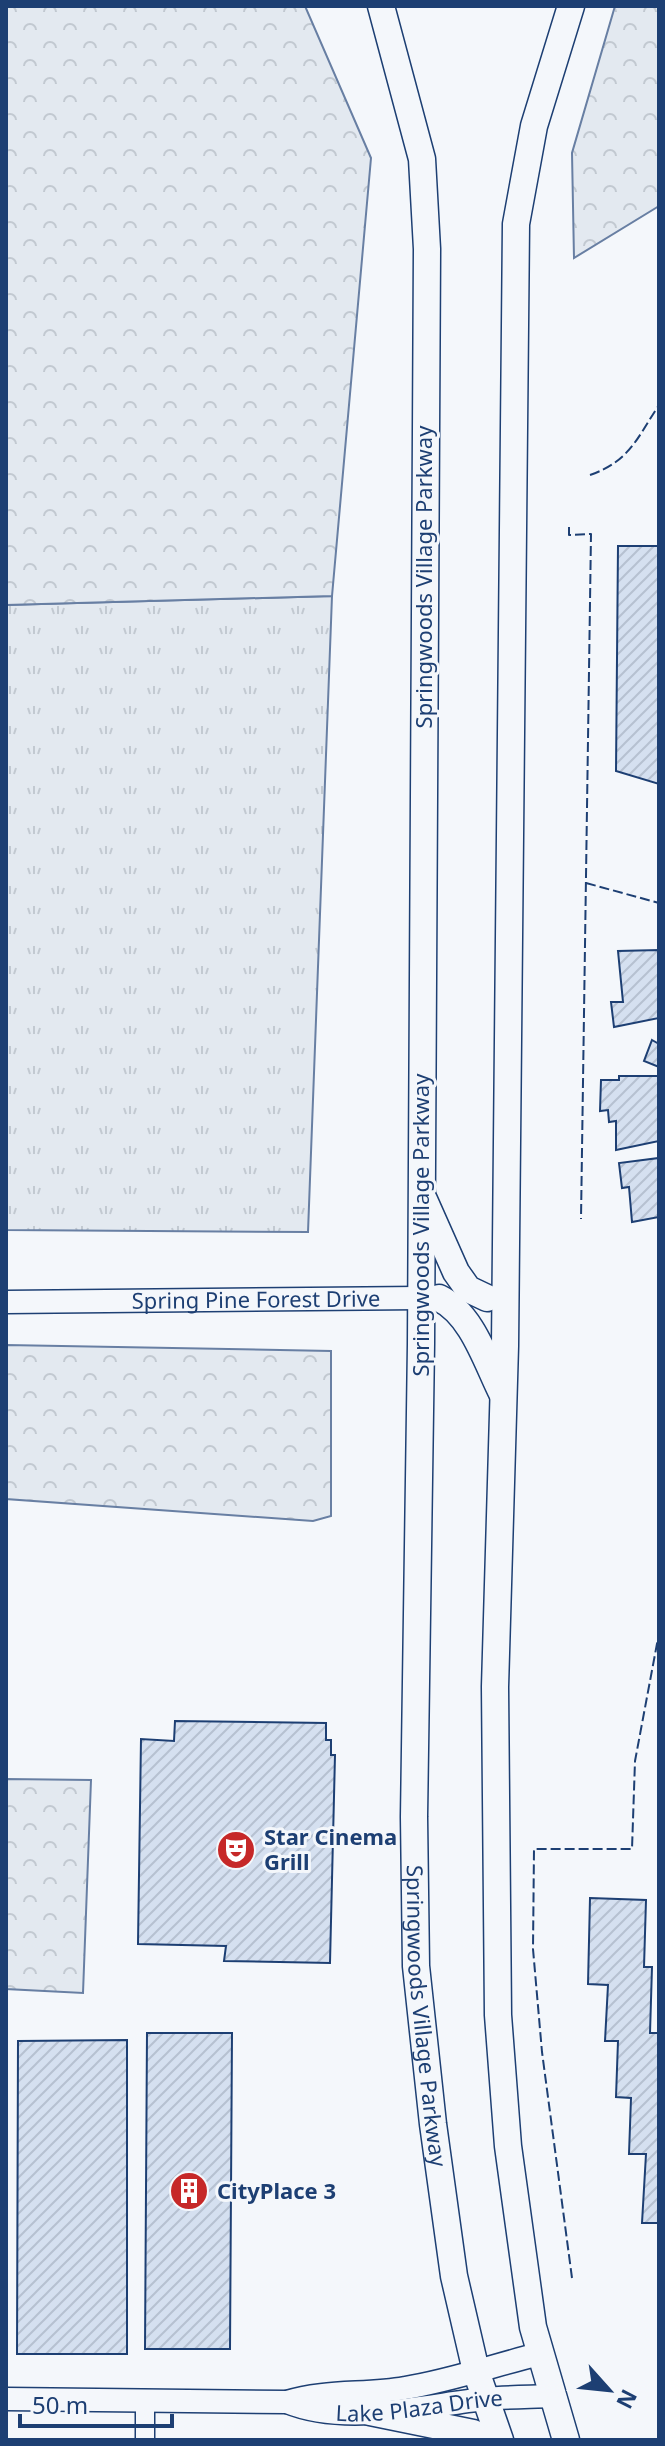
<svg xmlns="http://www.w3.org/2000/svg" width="665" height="2446" font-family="'Noto Sans',sans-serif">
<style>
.grass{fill:url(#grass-tufts);stroke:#687fa3;stroke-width:2}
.forest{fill:url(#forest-crowns);stroke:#687fa3;stroke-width:2}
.building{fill:url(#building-hatch);stroke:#1d3f73;stroke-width:2}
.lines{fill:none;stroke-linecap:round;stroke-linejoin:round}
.minor-casing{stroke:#1d3f73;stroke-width:21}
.tertiary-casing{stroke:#1d3f73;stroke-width:25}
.secondary-casing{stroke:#1d3f73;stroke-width:29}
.minor{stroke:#f4f7fb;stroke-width:18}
.tertiary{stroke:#f4f7fb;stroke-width:22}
.secondary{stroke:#f4f7fb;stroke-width:26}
.fence{stroke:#1d3f73;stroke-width:2;stroke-dasharray:10 4;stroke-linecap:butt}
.labels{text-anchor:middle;stroke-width:6;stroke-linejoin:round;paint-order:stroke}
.street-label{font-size:22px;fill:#1d3f73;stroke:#f4f7fb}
.poi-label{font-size:22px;font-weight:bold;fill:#1d3f73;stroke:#f4f7fb;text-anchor:start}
</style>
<defs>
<pattern id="grass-tufts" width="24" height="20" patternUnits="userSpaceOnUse" patternTransform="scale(2)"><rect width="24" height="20" fill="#e3e9f0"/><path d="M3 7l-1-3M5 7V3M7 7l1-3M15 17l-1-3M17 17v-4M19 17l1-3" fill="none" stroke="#c2c9d1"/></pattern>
<pattern id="forest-crowns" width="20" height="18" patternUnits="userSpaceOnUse" patternTransform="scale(2)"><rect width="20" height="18" fill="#e3e9f0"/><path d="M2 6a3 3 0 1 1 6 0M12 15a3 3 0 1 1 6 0" fill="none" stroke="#c2c9d1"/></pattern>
<pattern id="building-hatch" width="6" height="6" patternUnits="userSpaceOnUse" patternTransform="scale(2)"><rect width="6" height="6" fill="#d5e0f0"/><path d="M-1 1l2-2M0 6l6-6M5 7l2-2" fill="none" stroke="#b6c1d1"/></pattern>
</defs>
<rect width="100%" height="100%" fill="#f4f7fb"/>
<!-- grass -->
<path class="grass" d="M332 596 308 1232 6 1230V605Z"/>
<!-- forest -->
<g class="forest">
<path d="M6 6H305L371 158 332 596 6 605Z"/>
<path d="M615 6H659V206L574 258 572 153Z"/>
<path d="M6 1345 331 1351V1516L313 1521 6 1499Z"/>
<path d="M6 1779 91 1780 83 1993 6 1989Z"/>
</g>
<!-- building -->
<g class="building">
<path d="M618 546H659V784L616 771Z"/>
<path d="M659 950V1018L614 1027 611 1002H623L618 951Z"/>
<path d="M652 1040 659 1044V1067L644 1061Z"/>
<path d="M619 1076H659V1141L616 1150V1121L609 1122 608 1110 600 1111 601 1080H619Z"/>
<path d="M659 1158V1217L632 1222 629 1187 622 1188 619 1163Z"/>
<path d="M175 1721 326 1723V1740H331V1755H335L330 1963 224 1961 226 1946 138 1944 141 1739 174 1741Z"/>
<path d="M590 1898 646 1900 644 1967H652L650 2033H659V2223H642L646 2154H629L631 2098 616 2097 618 2041H605L608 1985 588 1984Z"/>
<path d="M147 2033H232L230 2349H145Z"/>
<path d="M127 2040V2354H17L18 2041Z"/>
</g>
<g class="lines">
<!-- minor casing -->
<g class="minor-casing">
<path id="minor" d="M145 2440V2399"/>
</g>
<!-- tertiary casing -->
<g class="tertiary-casing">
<g id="tertiary">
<path id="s1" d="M6 1302 420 1298"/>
<path d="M6 2399 287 2402C325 2390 366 2395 405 2388 450 2381 495 2365 539 2354"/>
<path id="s2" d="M287 2402C346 2426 422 2406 484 2399 507 2397 530 2397 553 2396"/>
</g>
</g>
<!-- secondary casing -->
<g class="secondary-casing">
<g id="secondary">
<path id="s3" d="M381 6 422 159 427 249 421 1344 414 1817 416 1966 433 2124 454 2276 476 2371 500 2440"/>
<path d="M424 1200 456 1272 468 1289 487 1298"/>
<path d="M439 1298C472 1314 486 1361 502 1393"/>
<path d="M370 2412 473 2433 490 2440"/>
<path d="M566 2440 533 2327 508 2146 498 2015 495 1687 505 1346 516 224 534 126 571 6"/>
</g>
</g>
<!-- minor -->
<use href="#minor" class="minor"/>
<!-- tertiary -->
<use href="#tertiary" class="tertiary"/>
<!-- secondary -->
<use href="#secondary" class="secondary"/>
<!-- fence -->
<g class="fence">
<path d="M590 475C630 461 637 438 659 405"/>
<path d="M569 527V535L591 534 581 1219"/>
<path d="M586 883 659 903"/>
<path d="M572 2278 542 2052 533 1949 534 1849H632L635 1761 659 1633"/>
</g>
</g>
<!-- icons -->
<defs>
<g id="theatre-disc" transform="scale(2)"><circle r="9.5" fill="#c62828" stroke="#f4f7fb"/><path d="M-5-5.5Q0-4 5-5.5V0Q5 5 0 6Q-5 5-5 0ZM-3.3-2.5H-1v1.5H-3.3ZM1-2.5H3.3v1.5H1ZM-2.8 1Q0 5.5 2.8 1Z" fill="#fff"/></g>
<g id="building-disc" transform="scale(2)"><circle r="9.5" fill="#c62828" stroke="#f4f7fb"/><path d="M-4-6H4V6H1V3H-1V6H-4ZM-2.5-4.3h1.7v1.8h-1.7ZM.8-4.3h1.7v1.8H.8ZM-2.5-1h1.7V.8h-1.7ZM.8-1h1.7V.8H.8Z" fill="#fff"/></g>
</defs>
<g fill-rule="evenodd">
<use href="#theatre-disc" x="236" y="1850"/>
<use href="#building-disc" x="189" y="2191"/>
</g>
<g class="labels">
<!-- street labels -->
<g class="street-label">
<text transform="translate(424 577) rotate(-90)" y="8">Springwoods Village Parkway</text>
<text transform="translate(421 1225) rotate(-90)" y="8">Springwoods Village Parkway</text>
<text dy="8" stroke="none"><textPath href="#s1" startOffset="250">Spring Pine Forest Drive</textPath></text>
<text dy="8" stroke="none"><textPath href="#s3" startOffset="2016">Springwoods Village Parkway</textPath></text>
<text dy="8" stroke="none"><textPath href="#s2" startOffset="134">Lake Plaza Drive</textPath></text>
</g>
<!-- poi labels -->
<g class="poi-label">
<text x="264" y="1845">Star Cinema<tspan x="264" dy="25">Grill</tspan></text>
<text x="217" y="2199">CityPlace 3</text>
</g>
</g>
<!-- border -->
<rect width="665" height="2446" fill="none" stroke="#1d3f73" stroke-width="16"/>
<!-- north arrow -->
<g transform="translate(609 2390) rotate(117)" stroke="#f4f7fb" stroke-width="6" paint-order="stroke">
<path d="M0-6L14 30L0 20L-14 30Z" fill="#1d3f73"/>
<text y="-12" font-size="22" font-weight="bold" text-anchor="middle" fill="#1d3f73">N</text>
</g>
<!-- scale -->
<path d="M20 2414v12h152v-12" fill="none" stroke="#1d3f73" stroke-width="4"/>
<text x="32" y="2414" font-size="24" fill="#1d3f73" stroke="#f4f7fb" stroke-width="6" paint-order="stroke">50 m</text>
</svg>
